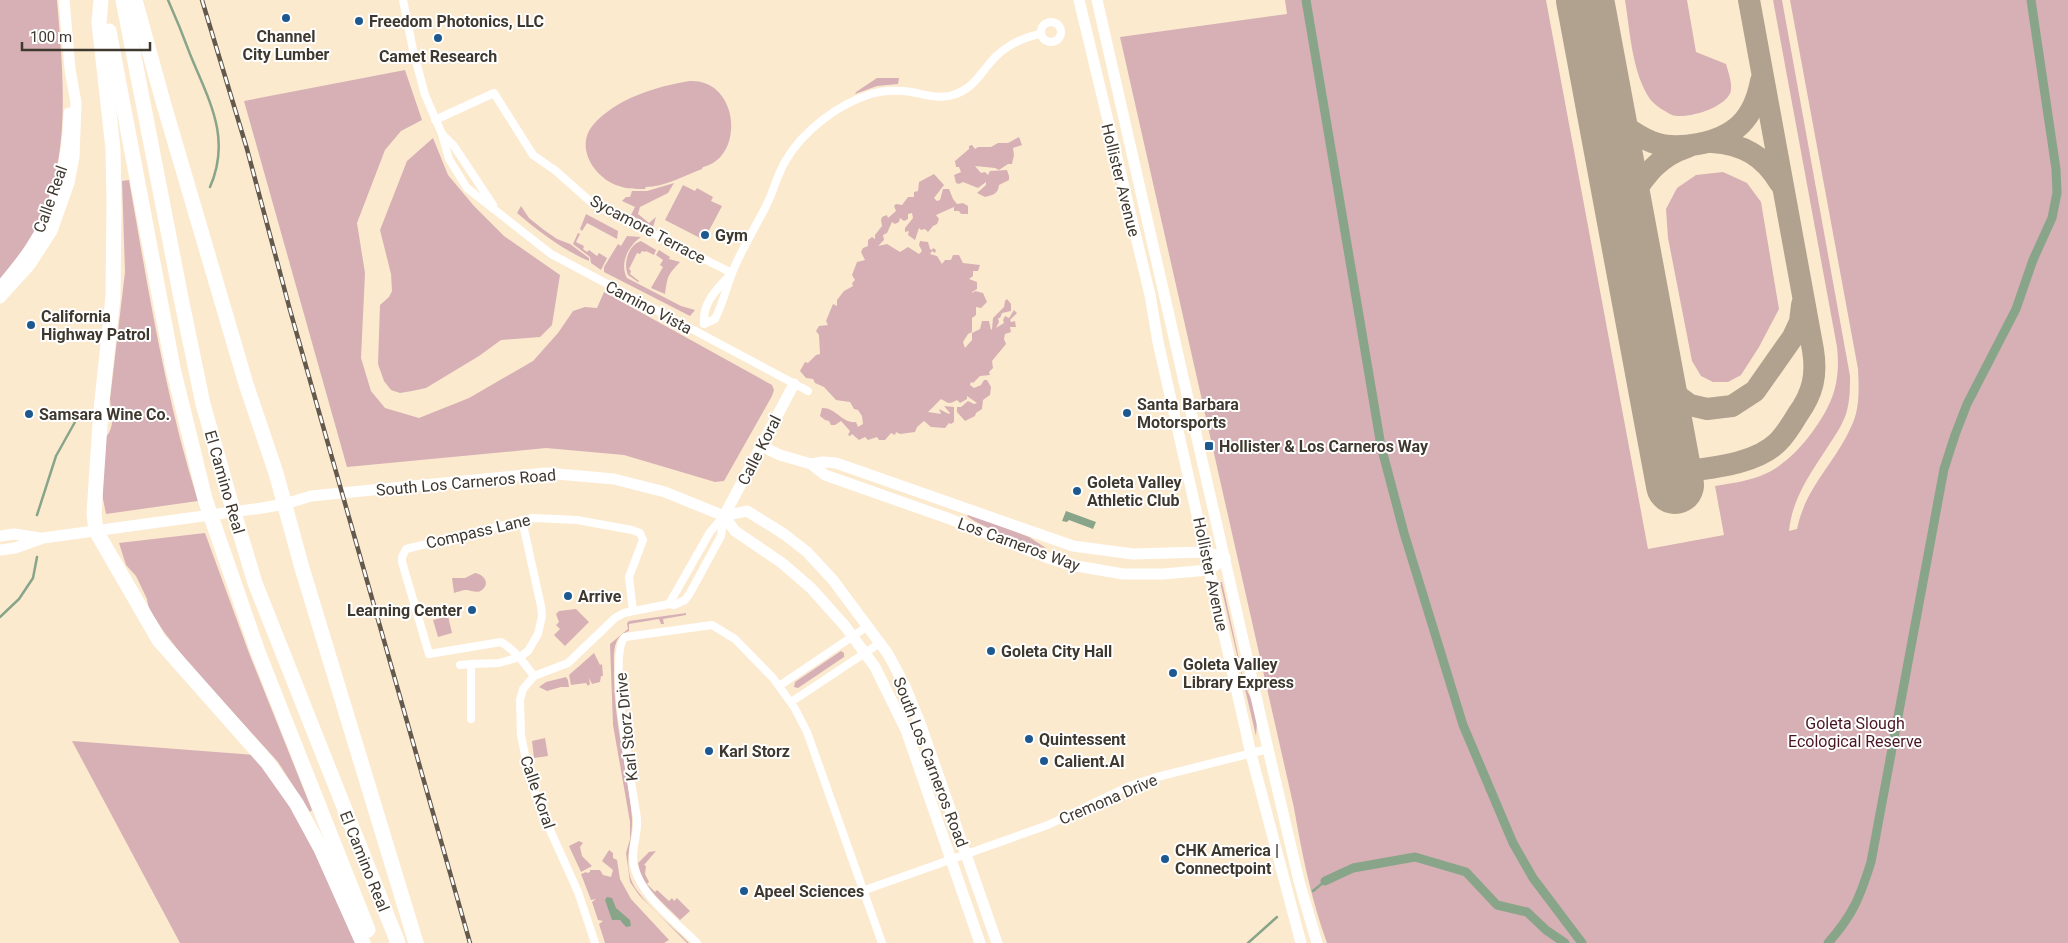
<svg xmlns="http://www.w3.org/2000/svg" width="2068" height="943" font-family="Roboto,sans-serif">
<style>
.green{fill:#d6b0b5}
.water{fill:#88a58a}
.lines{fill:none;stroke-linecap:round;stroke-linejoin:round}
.stream{stroke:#88a58a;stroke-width:2.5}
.canal{stroke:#88a58a;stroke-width:9}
.taxiway{stroke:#b0a28e;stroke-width:22}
.runway{stroke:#b0a28e;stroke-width:58}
.street{stroke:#fff;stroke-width:8}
.secondary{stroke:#fff;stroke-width:11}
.highway{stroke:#fff;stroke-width:15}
.rail-casing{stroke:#63594c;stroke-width:4.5}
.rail{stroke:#fff;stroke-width:2.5;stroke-dasharray:8;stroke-linecap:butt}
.poi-dot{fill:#1d588f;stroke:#fff;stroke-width:2}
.labels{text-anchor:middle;stroke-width:4;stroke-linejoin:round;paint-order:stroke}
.poi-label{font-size:16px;font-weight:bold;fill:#3f382e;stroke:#fff;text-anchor:start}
.street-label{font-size:16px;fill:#3f382e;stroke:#fff}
.park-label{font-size:16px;fill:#491522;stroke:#fff}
</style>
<rect width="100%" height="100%" fill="#fceacf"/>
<!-- green -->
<g class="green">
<path d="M0 0H57C64 85 74 175 24 250 17 261 8 270 0 280Z"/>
<path d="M1285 0H1546L1648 549 1724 535 1715 486C1732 483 1751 481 1767 473 1793 461 1820 426 1831 400 1838 383 1839 365 1837 347L1773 0H1782L1850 376C1850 389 1850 401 1846 414 1842 426 1834 437 1827 448 1810 474 1792 499 1789 531L1797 529C1806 486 1834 465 1851 427 1860 409 1859 389 1858 369L1790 0H2068V943H1327C1311 899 1302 854 1294 808L1120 37 1287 14Z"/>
<path d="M1625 0H1687L1696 52 1726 64C1728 71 1732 82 1731 90 1729 107 1686 120 1672 115 1666 112 1654 105 1650 99 1632 73 1630 31 1625 0Z"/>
<path d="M405 70 422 120 401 131 385 150 357 223 365 273 361 358 371 391 385 408 419 418 469 398 533 361 558 333 573 311 585 307 597 308 604 292 772 385 774 390 772 396 724 481 715 482 624 455 546 448 347 467 244 101Z"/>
<path d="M877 78H899L898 84 877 86 855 94 856 92Z"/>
<path d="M689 81C739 78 746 157 703 167L702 169C684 176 663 187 646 187L645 189C636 189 627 189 619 186 595 179 574 147 593 125 617 98 655 87 689 81Z"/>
<path d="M1019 137 1022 145 1013 148 1014 155 1012 164H1008L999 170 995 168 975 166 981 173 985 172 988 175 990 171 1007 170 1009 176V180L999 185C998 194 993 195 985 197L977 193 986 185V182L978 188 963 182 959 184 956 183 954 175 961 172 959 167H956L955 161 969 149V146L972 145 975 149 978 147H991L998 143H1008Z"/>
<path d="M433 138 448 175 474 206 504 236 560 275 552 325 540 337 501 340 479 356 426 388 412 391 400 393 391 390 384 381 378 364 380 305 389 297 392 291 391 274 380 230 407 161Z"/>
<path d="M1723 172 1747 183 1761 202 1779 309 1759 347 1741 375 1728 382H1713L1701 376 1692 361 1668 238 1666 209 1677 188 1696 175Z"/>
<path d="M934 174 944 185 934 198 937 201 940 200 943 189H949L953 199 957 204 963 203 968 206V214H961L959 211H954V207L936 215 939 219 937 224 933 226 928 232 925 229 921 230 919 228 915 240 908 235 909 231 905 232V228L913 218 912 213 908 214V219L904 221 900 218 899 222 895 224 892 222 887 233 883 235 884 240 878 246 887 244 900 252 908 247 919 254 922 251 919 245 920 241 928 242 930 249 932 250 933 248 936 250 935 253 932 251 930 254 937 256 942 264 945 260H951L953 255H959L963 263 980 265 978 271H973V276L969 279 977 282V289L972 292 973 293 975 291 983 293 987 302 981 308 976 307V315L972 318V332L968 334 963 342 965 348 972 340V333L980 329 982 321H989L991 330 992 329 993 318 1004 307 1005 301 1007 299 1011 304V311L1002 313 1000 318H998L999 322 996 328 1004 323 1003 320 1005 316 1009 318 1014 310 1017 313 1010 320 1011 322 1015 321 1016 327H1010L1011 332 1005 334 1004 339 1006 344 992 361 993 368 989 372 990 375 980 376 973 383 971 382 970 385 974 388 981 385 984 380H987L991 387 990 395 983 400 982 409 976 413 975 416 965 421 957 412V407H961L968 401 974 404 977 403 967 396V399L960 403 957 400C949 405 948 403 941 399L928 412 941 414 939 409 949 414 950 413 944 406 954 407V422L951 424 949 423 945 428 931 427 924 421 917 427 915 432 900 434 896 432 895 435 891 433 885 440H879L877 437 868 440 865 437 859 440 852 434 850 436 848 435 850 431 841 421 835 425H831L829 421 825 420 820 416 822 408C835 407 843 424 856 422L858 427 863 424 862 416 858 410 854 409 850 402 836 400 824 387 815 383 813 379 806 378 800 371 805 362 808 363 816 355 820 354 819 335 816 331 819 326 828 325 826 321 833 304 837 306V300L844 291 853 286 852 283 855 280 852 275 857 262 865 260 861 252 863 248 868 246V240L872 237 875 239V235L882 226 881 220 882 217 887 215 888 218 896 211 894 206 896 204 902 205 908 197H914V192L918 191 919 182Z"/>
<path d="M129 180C148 288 165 396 198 501L106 514 102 494 106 437C116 425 111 413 110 399L125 272 122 181Z"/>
<path d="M674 183 668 193 640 207 638 214 649 223 656 217 653 227 631 215 635 207 622 201 626 197H630L632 191H647Z"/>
<path d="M683 185 695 191 697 188 713 197 711 201 722 206 704 240 665 220Z"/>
<path d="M521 206 529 218 544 230 557 239 570 244 589 258V261C563 250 538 231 517 213Z"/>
<path d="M586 214 618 231 617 239 587 223 582 231 580 229Z"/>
<path d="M578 233 580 234 576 242 584 246 583 249 587 252 589 250 597 256 599 253 607 258 601 270 591 263 590 257 573 244Z"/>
<path d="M627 236 641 237C629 245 619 263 627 278L681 306 695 310 690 316 604 272V267L618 244 621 246Z"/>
<path d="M641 241 656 250 654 255 646 251 645 252 642 251 640 254 637 253 629 269 631 271 630 274 639 281 638 282 628 275C623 264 628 245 641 241Z"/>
<path d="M659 250 670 257 669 259 680 262C667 276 668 275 665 294L651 288 663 267 660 265 663 260 656 255Z"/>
<path d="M969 514 1029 537 1046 548C1031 547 979 526 967 516Z"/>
<path d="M205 533 249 653 312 810 310 812 278 762 189 664 164 632 149 609 147 599 136 576 126 565 119 543Z"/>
<path d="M475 573C483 574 491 583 482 590 477 594 471 590 466 590 462 590 458 592 454 593L452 578H465Z"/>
<path d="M1220 582H1222L1245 686 1254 705 1257 722 1256 736Z"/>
<path d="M576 609 589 622 565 646 554 635 560 629 556 625 559 622 556 614 559 611Z"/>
<path d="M686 613V615L663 619 664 624H661L659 619 629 624V631C623 633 618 637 616 643 613 651 614 662 614 670 613 720 628 768 632 818 633 840 623 860 632 882 641 901 673 927 689 943H687L639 895 630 882 626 853 630 839V822L613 725 610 644 628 629 627 623 629 621Z"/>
<path d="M448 616 452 633 438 637 433 620Z"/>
<path d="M841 651 844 653V657L798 688 794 687 795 682Z"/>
<path d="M594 653 600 665 602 664 603 676H601L600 682 592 684 589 678 590 684 588 686 586 683 571 685 569 675Z"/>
<path d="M566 677 568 680 569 687H561L547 691 539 687 546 682Z"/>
<path d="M545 738 548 756 534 758 532 741Z"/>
<path d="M72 741 255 755 286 794 319 853 358 943H180Z"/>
<path d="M579 841 583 843 580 847 582 856 592 866 581 872 569 846Z"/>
<path d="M609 850 613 853V858L617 860 620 879 631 899 669 940 664 943H605L599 924 603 921 598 920 592 902 596 899 591 900 581 874 586 872 587 873 590 872V870H600L603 875 611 877 613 870 602 861Z"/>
<path d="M656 851 644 865 646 866 645 874 649 882 647 884 655 892 657 890 669 901 672 898 674 901 677 898 690 911 680 920C664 903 642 888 638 863L649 852Z"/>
</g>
<!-- water -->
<g class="water">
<path d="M1066 511 1096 522 1093 529 1069 520 1067 522 1062 521Z"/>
<path d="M607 897 612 898 616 908 630 920 631 926 626 927 620 920H612L605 900Z"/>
</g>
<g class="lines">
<!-- stream -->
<g class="stream">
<path d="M168 0C176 18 183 35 190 54 208 99 232 137 210 187"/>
<path d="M37 515 56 456 80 413"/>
<path d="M0 617 19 599 33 578 37 557"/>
<path d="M1313 891 1325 881"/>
<path d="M1248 943 1277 917"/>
</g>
<!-- canal -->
<g class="canal">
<path d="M1306 0 1381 446 1404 533 1463 725 1513 843 1533 878 1582 943"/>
<path d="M1325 881 1353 868 1415 857 1466 872 1497 905 1527 912 1546 930 1565 943"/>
<path d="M1828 943C1853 915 1860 897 1871 862L1944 469 1955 435 1967 404 2016 309 2033 260 2052 218 2057 193 2056 169 2031 0"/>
</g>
<!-- taxiway -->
<g class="taxiway">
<path d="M1606 114C1621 123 1636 136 1652 142 1667 148 1683 147 1698 144 1736 137 1754 118 1761 81"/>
<path d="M1712 142C1743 144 1764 156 1780 183"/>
<path d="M1624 207C1643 180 1654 158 1687 147"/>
<path d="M1656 380 1690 405 1707 409 1732 406 1755 391 1793 337 1800 322 1802 305"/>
<path d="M1673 473C1705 468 1754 466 1778 442 1786 434 1792 424 1798 414 1813 393 1817 375 1813 350L1749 0"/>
</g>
<!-- runway -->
<path class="runway" d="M1585 0 1675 485"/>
<!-- street -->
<g class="street">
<path d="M403 0 413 50 425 95 442 134 449 159 467 188 551 254 808 391"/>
<circle cx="1051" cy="32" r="10"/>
<path d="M435 120 494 93 533 155 556 171 592 203 732 273"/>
<path d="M442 134 454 146 493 205"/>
<path d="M732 273C718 288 702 302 704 324L715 319C723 303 726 289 732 273 741 250 755 228 766 206 774 191 777 174 786 160 803 131 838 104 871 94 884 90 898 90 912 92 927 95 941 100 956 94 972 88 979 76 989 64 1002 48 1020 38 1040 34"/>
<path d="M669 604 710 532 723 517"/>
<path d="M460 665 471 664"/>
<path d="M534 676C524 663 516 651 501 642L429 654 402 562V557L406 549 533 518 577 520 632 530 640 533 643 540 629 577 633 611"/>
<path d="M779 686 868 626"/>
<path d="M791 702 880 643"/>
<path d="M471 719V664L499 663 520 657 528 651 538 634 542 616 541 606 522 520"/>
<path d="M865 890 1048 825 1129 786 1157 777 1268 749"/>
<path d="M595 943 578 892 541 810 529 775 521 735 520 700 523 689 534 676 568 663 615 618 624 613 669 604 674 605 685 600 690 593 721 536 724 516"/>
<path d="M697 943C675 921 633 890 633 857 633 844 638 832 637 819 633 789 607 655 625 637L712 625 735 639 773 678 794 707 807 732 882 943"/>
</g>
<!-- secondary -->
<g class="secondary">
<path d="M1079 0 1150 295 1158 342 1251 754 1301 943"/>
<path d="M1097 0 1268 749 1299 881 1317 943"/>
<path d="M0 287C11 274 22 261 31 247 57 208 68 159 69 113"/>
<path d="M0 298 30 265 52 231 69 183 74 157 76 103 70 69 64 0"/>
<path d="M761 446 780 455 811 464 825 475 950 519 1048 558 1071 565 1123 574H1163L1209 570 1225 558"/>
<path d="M811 464 823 462 836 463 1073 546 1133 554 1206 552 1225 558"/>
<path d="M724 516 747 511 784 534 807 552 833 580 888 654 905 686 920 723 997 943"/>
<path d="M724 516 794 384"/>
<path d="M0 536 14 534 40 538"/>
<path d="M0 550 15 548 43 538 262 508 285 504 311 496 546 473 614 479 665 492 724 516 735 531 782 563 811 588 845 626 875 667 906 730 980 943"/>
</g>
<!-- highway -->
<g class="highway">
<path d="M101 0 99 23 113 149 114 203 113 297 101 410 94 513 96 531 159 640 267 762 296 803 321 849 363 943"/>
<path d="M123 0 181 298 203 404 229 496 255 583 398 943"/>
<path d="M135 0 164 105 246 384 276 473 302 568 416 943"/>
<path d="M109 31 173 368 205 499 258 652 368 930"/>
</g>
<!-- rail casing -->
<g class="rail-casing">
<path id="rail" d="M202 0 247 149 290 310 470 943"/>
</g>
<!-- rail -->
<use href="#rail" class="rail"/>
</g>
<!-- markers -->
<g class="poi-dot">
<circle cx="286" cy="18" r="5"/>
<circle cx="359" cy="21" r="5"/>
<circle cx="438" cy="38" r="5"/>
<circle cx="705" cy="235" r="5"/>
<circle cx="31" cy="325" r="5"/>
<circle cx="1127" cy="413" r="5"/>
<circle cx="29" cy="414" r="5"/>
<rect x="1204" y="441" width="10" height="10" rx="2.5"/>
<circle cx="1077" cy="491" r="5"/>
<circle cx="568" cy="596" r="5"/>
<circle cx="472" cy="610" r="5"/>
<circle cx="991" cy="651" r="5"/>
<circle cx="1173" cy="673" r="5"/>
<circle cx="1029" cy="739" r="5"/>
<circle cx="709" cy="751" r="5"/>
<circle cx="1044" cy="761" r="5"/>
<circle cx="1165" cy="859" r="5"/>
<circle cx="744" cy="891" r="5"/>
</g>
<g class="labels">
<!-- poi labels -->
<g class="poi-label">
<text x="369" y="27">Freedom Photonics, LLC</text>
<text x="286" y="42" text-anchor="middle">Channel<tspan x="286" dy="18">City Lumber</tspan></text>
<text x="438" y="62" text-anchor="middle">Camet Research</text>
<text x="715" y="241">Gym</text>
<text x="41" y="322">California<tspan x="41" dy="18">Highway Patrol</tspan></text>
<text x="1137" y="410">Santa Barbara<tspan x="1137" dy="18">Motorsports</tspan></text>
<text x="39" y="420">Samsara Wine Co.</text>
<text x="1219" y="452">Hollister &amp; Los Carneros Way</text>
<text x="1087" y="488">Goleta Valley<tspan x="1087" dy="18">Athletic Club</tspan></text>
<text x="578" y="602">Arrive</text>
<text x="462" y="616" text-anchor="end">Learning Center</text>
<text x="1001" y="657">Goleta City Hall</text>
<text x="1183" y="670">Goleta Valley<tspan x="1183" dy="18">Library Express</tspan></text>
<text x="1039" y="745">Quintessent</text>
<text x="719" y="757">Karl Storz</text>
<text x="1054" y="767">Calient.AI</text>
<text x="1175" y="856">CHK America |<tspan x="1175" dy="18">Connectpoint</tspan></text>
<text x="754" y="897">Apeel Sciences</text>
</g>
<!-- street labels -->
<g class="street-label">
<text transform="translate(1121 180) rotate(76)" y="6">Hollister Avenue</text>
<text transform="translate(50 199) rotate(-70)" y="6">Calle Real</text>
<text transform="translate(648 229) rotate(28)" y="6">Sycamore Terrace</text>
<text transform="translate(649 307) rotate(28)" y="6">Camino Vista</text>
<text transform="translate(759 450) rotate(-63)" y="6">Calle Koral</text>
<text transform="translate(225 482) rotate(74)" y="6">El Camino Real</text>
<text transform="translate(466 482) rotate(-5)" y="6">South Los Carneros Road</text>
<text transform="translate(478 531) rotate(-13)" y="6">Compass Lane</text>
<text transform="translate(1019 544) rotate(20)" y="6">Los Carneros Way</text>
<text transform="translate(1211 574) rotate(78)" y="6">Hollister Avenue</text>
<text transform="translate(626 727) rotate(-96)" y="6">Karl Storz Drive</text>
<text transform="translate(931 762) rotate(69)" y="6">South Los Carneros Road</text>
<text transform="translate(538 792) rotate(71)" y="6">Calle Koral</text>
<text transform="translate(1108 799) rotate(-23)" y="6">Cremona Drive</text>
<text transform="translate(365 861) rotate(68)" y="6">El Camino Real</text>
</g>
<!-- park labels -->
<g class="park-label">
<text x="1855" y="729">Goleta Slough<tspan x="1855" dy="18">Ecological Reserve</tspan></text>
</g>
</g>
<!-- scale -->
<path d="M22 42v8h128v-8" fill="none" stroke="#3f382e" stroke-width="2.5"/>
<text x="30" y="42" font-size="15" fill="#3f382e" stroke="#ffffff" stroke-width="4" paint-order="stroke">100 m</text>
</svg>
